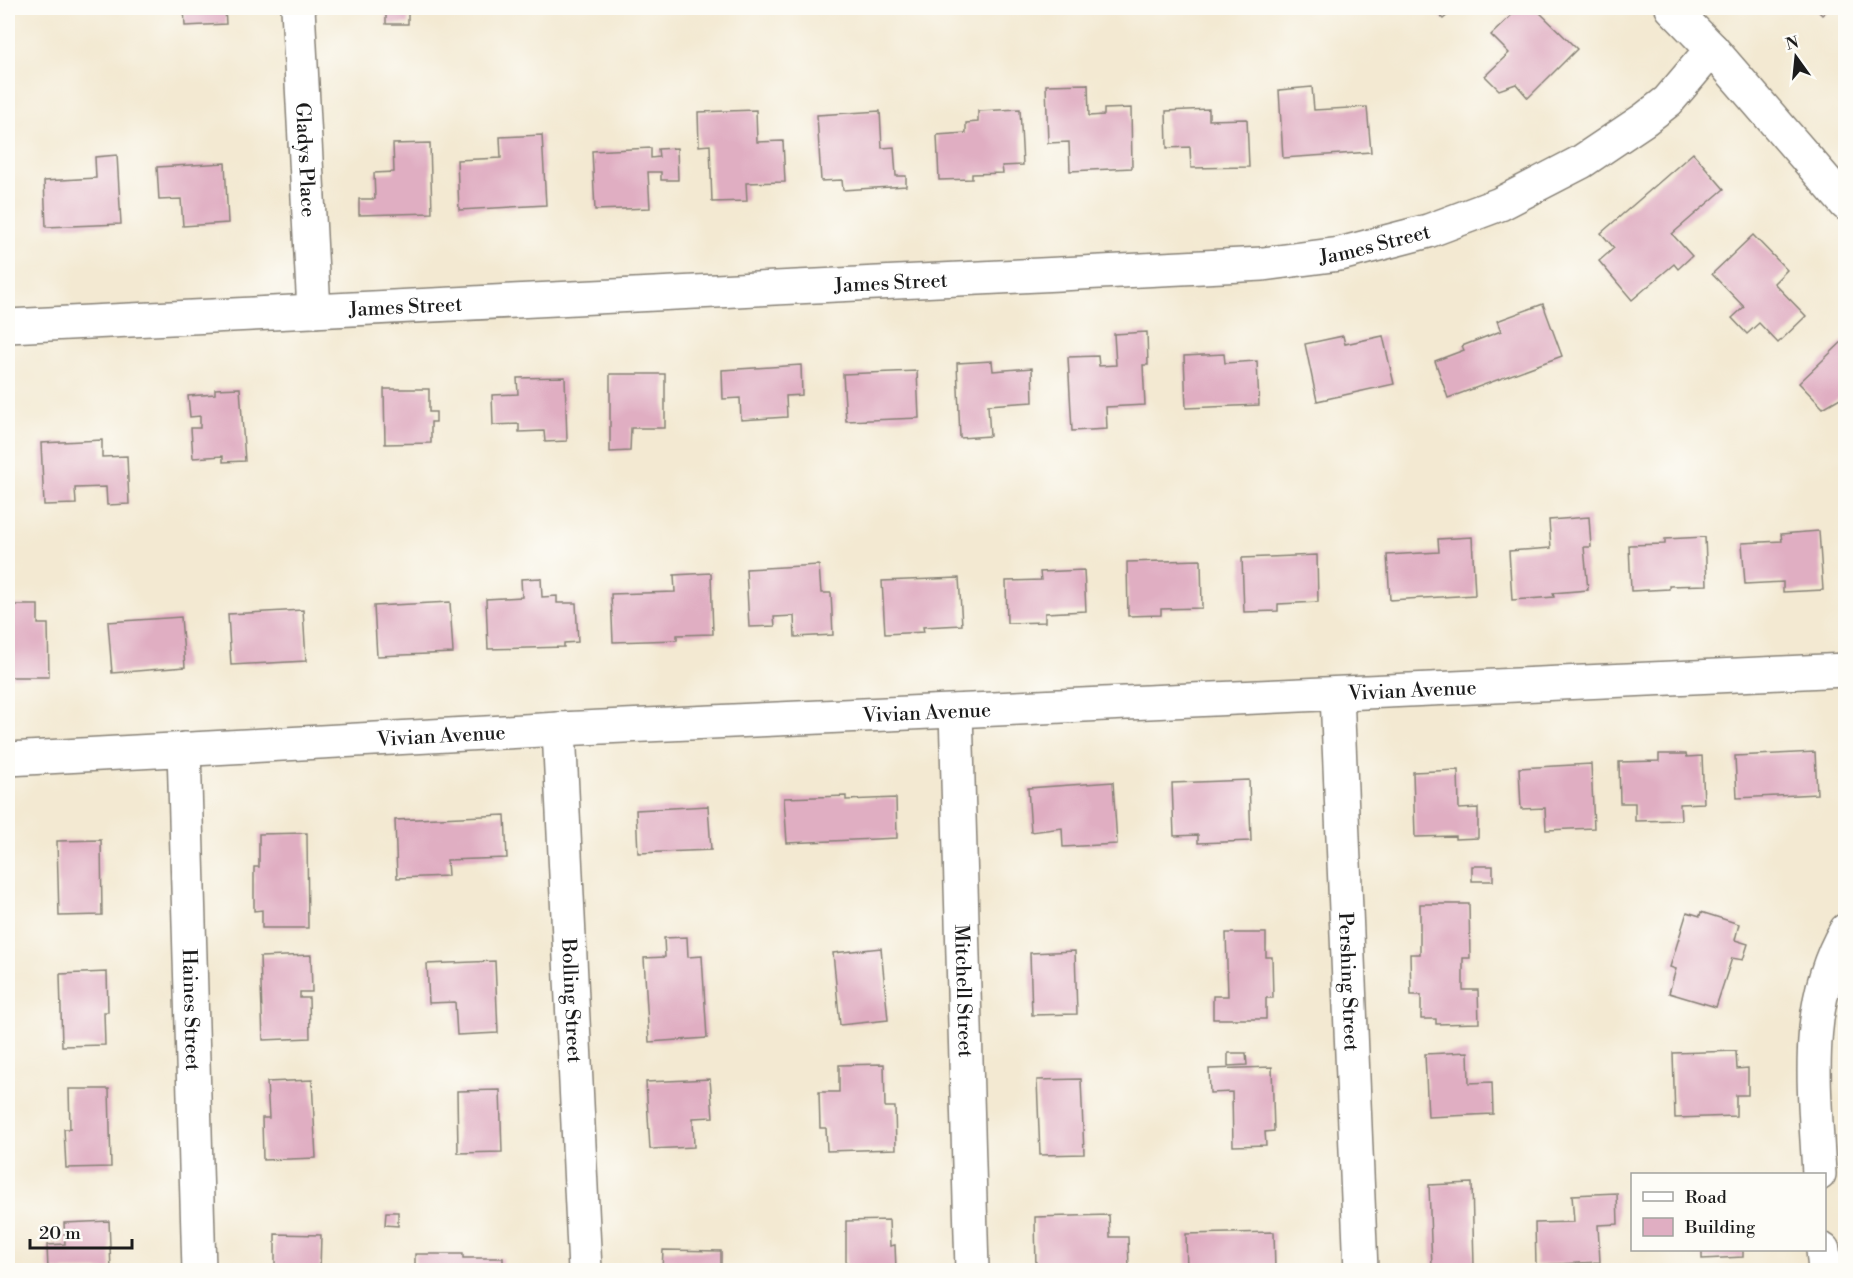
<svg xmlns="http://www.w3.org/2000/svg" width="1853" height="1278" font-family="'Libre Bodoni',serif">
<style>
.building{fill:#e0aec2}
.lines{fill:none;stroke-linecap:round;stroke-linejoin:round}
.minor-casing{stroke:#888277;stroke-width:36}
.minor{stroke:#fff;stroke-width:33}
.labels{text-anchor:middle;stroke-width:5;stroke-linejoin:round;paint-order:stroke}
.street-label{font-size:20px;fill:#1c1c1c;stroke:#fdfcf7}
</style>
<rect width="100%" height="100%" fill="#fdfcf7"/>
<filter id="ink" filterUnits="userSpaceOnUse"><feTurbulence type="fractalNoise" baseFrequency=".0167" numOctaves="2"/><feDisplacementMap in="SourceGraphic" scale="12" xChannelSelector="R" yChannelSelector="G"/><feConvolveMatrix kernelMatrix="1 2 1 2 8 2 1 2 1" color-interpolation-filters="sRGB"/></filter>
<filter id="wash" filterUnits="userSpaceOnUse"><feTurbulence type="fractalNoise" baseFrequency=".008" numOctaves="4" result="noise"/><feDisplacementMap in="SourceGraphic" scale="24" xChannelSelector="R" yChannelSelector="G"/><feGaussianBlur stdDeviation="1.35" result="paint"/><feColorMatrix in="noise" values="0 0 0 0 0 0 0 0 0 0 0 0 0 0 0 0 0 1.4 0 .05"/><feComposite in="paint" operator="in"/></filter>
<g filter="url(#wash)">
<rect width="100%" height="100%" fill="#f3e9d2"/>
<g id="blocks">
<!-- building -->
<g class="building">
<path d="M184 8H225L226 24 185 26Z"/>
<rect x="386" y="8" width="22" height="16"/>
<path d="M1432 8H1456L1443 19Z"/>
<path d="M1519 8H1535L1577 49 1528 98 1516 84 1499 90 1485 76 1509 53 1491 35Z"/>
<path d="M1815 8H1830L1822 15Z"/>
<path d="M1088 84 1089 116 1104 115V109L1131 108 1132 168 1070 171 1069 142 1048 143 1046 85Z"/>
<path d="M1312 87 1314 110 1367 107 1371 152 1283 158 1279 90Z"/>
<path d="M1020 109 1023 165 1002 166 1003 173 972 174V179L939 180 937 135 966 133V123L978 122V111Z"/>
<path d="M1209 109V120L1247 119 1249 167 1191 168 1190 147 1167 148 1166 111Z"/>
<path d="M756 110 757 142 783 141 785 182 746 183 747 201 712 202 710 145 699 146 698 112Z"/>
<path d="M880 111 882 148 894 147 896 176H906V186L843 190 842 180 821 181 817 115Z"/>
<path d="M542 135 546 205 459 210 457 160 501 158 500 137Z"/>
<path d="M430 143 432 213 359 215V199H375L374 173 394 172 393 144Z"/>
<path d="M651 148V158L659 157 658 149 677 148 678 180H661V172H648L650 208 595 210 592 151Z"/>
<path d="M1693 153 1724 189 1672 234 1692 256 1678 269 1674 264 1632 300 1599 261 1614 248 1601 233Z"/>
<path d="M117 155 121 224 46 227 44 181 96 178 95 157Z"/>
<path d="M225 163 228 223 183 226 181 199 159 200 157 167Z"/>
<path d="M1753 235 1787 270 1774 283 1806 316 1778 343 1759 323 1747 334 1732 318 1744 307 1712 274Z"/>
<path d="M1543 304 1562 356 1448 398 1435 361 1464 350 1462 346 1501 331 1497 321Z"/>
<path d="M1147 332 1148 365H1143L1145 405 1106 407 1107 429 1072 431 1068 357 1098 356 1099 366 1116 365 1114 334Z"/>
<path d="M1343 336 1345 344 1383 336 1394 384 1317 401 1305 344Z"/>
<path d="M1846 338V404L1840 398 1823 408 1799 383Z"/>
<path d="M1224 354 1225 363 1257 361 1259 405 1186 408 1184 356Z"/>
<path d="M992 361 993 371 1032 368 1033 402 988 405 990 436 960 438 957 363Z"/>
<path d="M801 365 802 395 786 396 787 417 741 420 740 398 723 399 722 370Z"/>
<path d="M917 371 919 418 846 421 843 374Z"/>
<path d="M610 374H665V428H631L630 451 610 452Z"/>
<path d="M565 377 567 441 545 442 544 431 519 432V424L493 425 492 395 518 394 517 378Z"/>
<path d="M240 388 245 461 223 462V456L193 458 191 428H200V416L190 417 188 396 215 394V389Z"/>
<path d="M384 389H429V412H436V422H431V443L385 444Z"/>
<path d="M102 440V457L127 456 129 504 107 505 106 487 75 488 76 504 44 505 41 443Z"/>
<path d="M1589 517 1591 547H1584L1588 590 1553 593 1554 597 1512 600 1509 551 1551 548 1549 520Z"/>
<path d="M1819 531 1823 590 1783 592V582L1745 584 1742 543 1782 541 1781 534Z"/>
<path d="M1472 537 1475 595 1390 600 1387 555 1439 552 1438 539Z"/>
<path d="M1705 537 1707 585 1669 586V589L1631 591 1629 545 1665 544V539Z"/>
<path d="M1317 555 1318 602 1278 604V611L1244 612 1242 558Z"/>
<path d="M1201 560 1202 608 1161 609V615L1128 616 1127 562Z"/>
<path d="M819 565 821 593H831L833 635 795 637 794 616 774 617 775 626 749 627 746 569Z"/>
<path d="M1084 570 1086 611 1045 613V622L1007 623 1006 581 1041 580 1040 572Z"/>
<path d="M711 573 713 634 677 635V640L613 642 611 594 675 592 674 575Z"/>
<path d="M541 578 542 597 557 596V603H576L578 642 564 643V647L488 649 486 599 522 597 521 579Z"/>
<path d="M959 578 962 625 923 627 924 632 885 634 882 581Z"/>
<path d="M450 602 453 653 377 656 374 606Z"/>
<path d="M8 605H38V624H48L49 677H8Z"/>
<path d="M303 610 306 661 231 665 228 614Z"/>
<path d="M181 617 185 667 112 673 108 622Z"/>
<path d="M1815 752 1817 794 1737 798 1735 756Z"/>
<path d="M1659 754H1686L1687 757 1702 756 1704 803 1680 804 1681 820 1635 821V803H1620L1619 762 1659 761Z"/>
<path d="M1591 764 1594 828 1546 830 1545 808 1521 809 1519 768Z"/>
<path d="M1458 770 1459 809 1478 808V838L1455 839V836L1415 837 1413 772Z"/>
<path d="M1249 780 1251 841 1198 843V835L1174 836 1172 783Z"/>
<path d="M1113 782 1117 844 1063 847 1062 828 1031 832 1028 788Z"/>
<path d="M846 796V800L896 798 897 838 787 843 784 798Z"/>
<path d="M708 806 711 850 638 853 636 810Z"/>
<path d="M505 815 507 858 447 860 448 876 397 878 395 820Z"/>
<path d="M307 833 308 928H262V910L254 911V867H259V834Z"/>
<path d="M101 840 102 915 59 916 57 841Z"/>
<rect x="1472" y="866" width="21" height="15"/>
<path d="M1420 904H1469L1470 958H1463V990H1478L1479 1023 1436 1024V1019H1421V995H1411L1410 954H1420Z"/>
<path d="M1687 912 1700 916 1701 912 1739 924 1735 940 1748 944 1743 960 1732 958 1716 1007 1669 993 1676 969 1670 967Z"/>
<path d="M1226 933H1266V957H1272L1273 998H1266V1019H1213V996H1228Z"/>
<path d="M687 937 688 957 702 956 707 1038 649 1042 644 958 665 957 664 938Z"/>
<path d="M881 948 888 1020 840 1025 833 953Z"/>
<path d="M1075 951 1077 1014 1032 1015 1030 953Z"/>
<path d="M311 955 312 992H300V998H309L310 1038 263 1040 260 957Z"/>
<path d="M495 961 498 1033 457 1035 455 1002 429 1003 427 964Z"/>
<path d="M107 972 108 1012H104L105 1045 62 1046 60 974Z"/>
<path d="M1736 1051 1737 1069 1748 1068V1095H1736V1116L1675 1118 1673 1053Z"/>
<path d="M1468 1052 1469 1083 1492 1082 1493 1114 1428 1117 1425 1054Z"/>
<path d="M1228 1053H1246L1247 1065 1228 1066Z"/>
<path d="M884 1064 885 1107H895L896 1149 827 1151 826 1128H820L819 1092H839V1065Z"/>
<path d="M1272 1067 1274 1131 1265 1132 1266 1145 1233 1146 1232 1092 1210 1093 1209 1069Z"/>
<path d="M710 1079 713 1117 693 1118 694 1147 650 1149 646 1082Z"/>
<path d="M1081 1079 1084 1154 1040 1155 1037 1080Z"/>
<path d="M312 1080 316 1158 263 1160 262 1118H269L267 1082Z"/>
<path d="M69 1089H109L111 1167 66 1168 64 1129H70Z"/>
<path d="M500 1090 502 1152 458 1153 457 1091Z"/>
<path d="M1472 1183 1474 1266 1432 1268 1429 1185Z"/>
<path d="M1617 1193 1618 1224 1598 1225 1600 1262 1536 1265 1535 1223 1574 1222 1572 1195Z"/>
<path d="M386 1212H398V1226L385 1225Z"/>
<path d="M1109 1215 1110 1237H1128L1129 1270H1036L1035 1217Z"/>
<path d="M889 1220 890 1246 895 1245 896 1270H846V1221Z"/>
<path d="M109 1221 111 1270H48L47 1245 65 1244 64 1223Z"/>
<path d="M1274 1232 1275 1270H1187L1186 1234Z"/>
<path d="M275 1234 321 1235 320 1270H275Z"/>
<path d="M663 1250 721 1251V1270H662Z"/>
<path d="M1702 1250H1743V1257L1702 1259Z"/>
<path d="M415 1254H463V1258H503V1270H415Z"/>
</g>
</g>
</g>
<g filter="url(#ink)">
<use href="#blocks" fill-opacity="0" stroke="#888277" stroke-width="1.5"/>
<g class="lines">
<!-- minor casing -->
<g class="minor-casing">
<g id="minor">
<path id="s1" d="M298 8 314 311"/>
<path d="M1672 8 1712 49 1846 204"/>
<path id="s2" d="M8 326 1263 264 1340 254 1428 231 1500 204 1581 162 1645 119 1668 101 1712 49"/>
<path id="s3" d="M1337 694 1361 1270"/>
<path id="s4" d="M956 711 972 1270"/>
<path id="s5" d="M559 729 585 1270"/>
<path id="s6" d="M184 749 199 1270"/>
<path id="s7" d="M8 759 559 729 1846 670"/>
<path d="M1819 1174C1815 1092 1802 1005 1846 930"/>
<path d="M1823 1250 1825 1270"/>
</g>
</g>
<!-- minor -->
<use href="#minor" class="minor"/>
</g>
</g>
<g class="labels">
<!-- street labels -->
<g class="street-label">
<text dy="7" stroke="none"><textPath href="#s1" startOffset="152">Gladys Place</textPath></text>
<text dy="7" stroke="none"><textPath href="#s2" startOffset="1370">James Street</textPath></text>
<text dy="7" stroke="none"><textPath href="#s2" startOffset="884">James Street</textPath></text>
<text dy="7" stroke="none"><textPath href="#s2" startOffset="398">James Street</textPath></text>
<text dy="7" stroke="none"><textPath href="#s7" startOffset="1406">Vivian Avenue</textPath></text>
<text dy="7" stroke="none"><textPath href="#s7" startOffset="920">Vivian Avenue</textPath></text>
<text dy="7" stroke="none"><textPath href="#s7" startOffset="434">Vivian Avenue</textPath></text>
<text dy="7" stroke="none"><textPath href="#s3" startOffset="288">Pershing Street</textPath></text>
<text dy="7" stroke="none"><textPath href="#s4" startOffset="280">Mitchell Street</textPath></text>
<text dy="7" stroke="none"><textPath href="#s5" startOffset="272">Bolling Street</textPath></text>
<text dy="7" stroke="none"><textPath href="#s6" startOffset="261">Haines Street</textPath></text>
</g>
</g>
<!-- margin -->
<rect width="1853" height="1278" fill="none" stroke="#fdfcf7" stroke-width="30"/>
<!-- legend -->
<rect x="1631" y="1173" width="195" height="78" fill="#fdfcf7" stroke="#a3a29f" stroke-width="1.5"/>
<rect x="1643" y="1192" width="30" height="9" fill="#ffffff" stroke="#a3a29f" stroke-width="1.5"/>
<text x="1685" y="1203" font-size="18" fill="#1c1c1c">Road</text>
<rect x="1643" y="1218" width="30" height="18" fill="#e0aec2" stroke="#a3a29f" stroke-width="1.5"/>
<text x="1685" y="1233" font-size="18" fill="#1c1c1c">Building</text>
<!-- north arrow -->
<g transform="translate(1796 57) rotate(345)" stroke="#fdfcf7" stroke-width="4.5" paint-order="stroke">
<path d="M0-4.5L10 22L0 15L-10 22Z" fill="#1c1c1c"/>
<text y="-9" font-size="16" font-weight="bold" text-anchor="middle" fill="#1c1c1c">N</text>
</g>
<!-- scale -->
<path d="M30 1239v9h102v-9" fill="none" stroke="#1c1c1c" stroke-width="3"/>
<text x="39" y="1239" font-size="18" fill="#1c1c1c" stroke="#fdfcf7" stroke-width="4.5" paint-order="stroke">20 m</text>
</svg>
